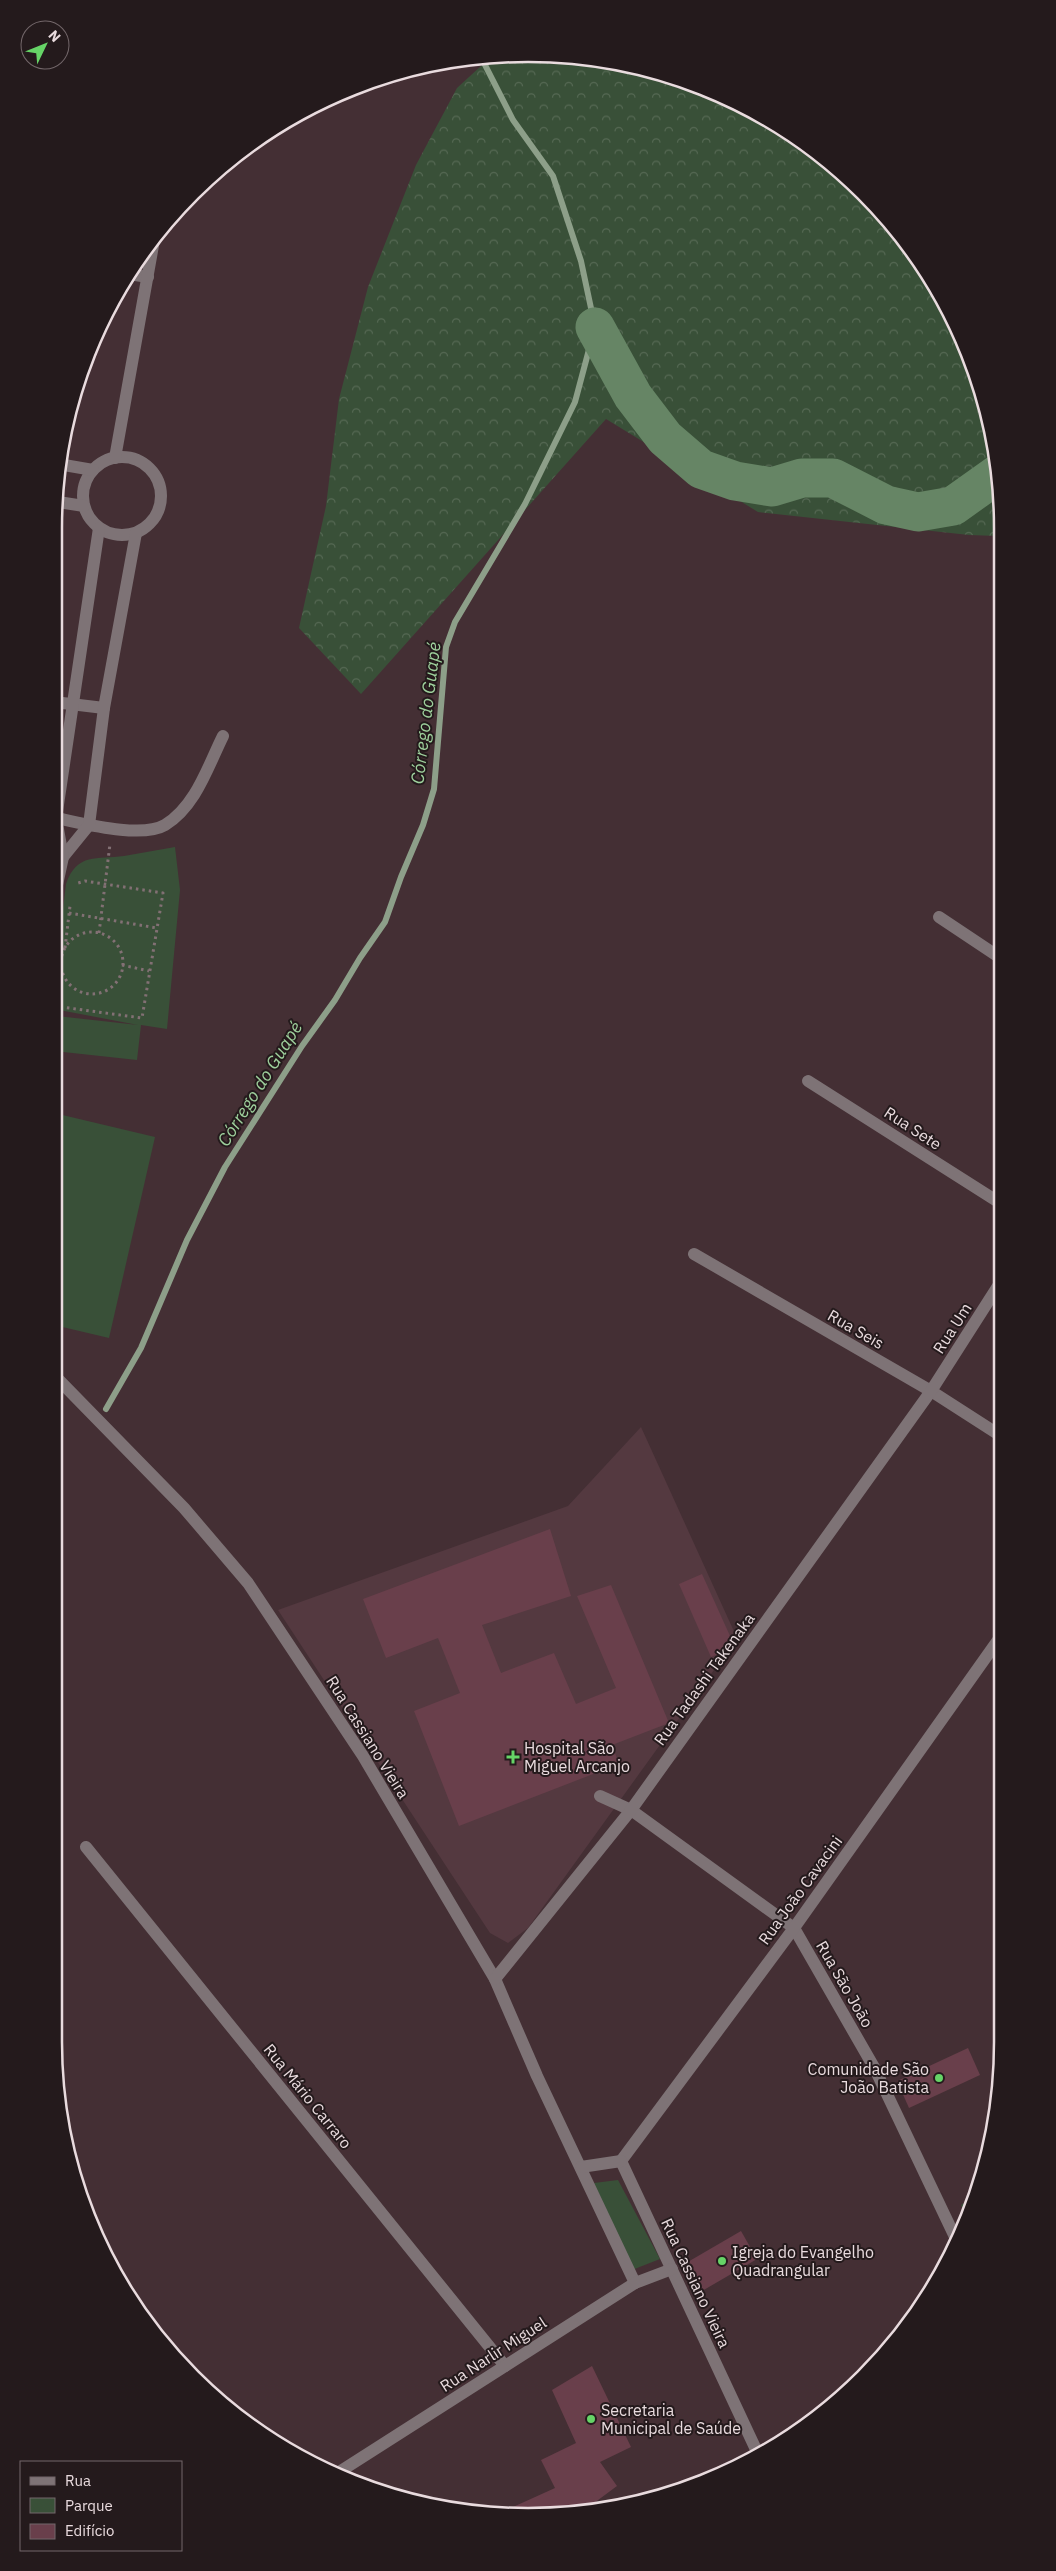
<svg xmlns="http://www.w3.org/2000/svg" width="1056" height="2571" font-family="'IBM Plex Sans',sans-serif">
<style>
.built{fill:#543940}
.forest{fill:url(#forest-crowns)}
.park{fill:#395038}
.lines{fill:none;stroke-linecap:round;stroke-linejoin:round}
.stream{stroke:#8d9f89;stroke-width:6}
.river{stroke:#668565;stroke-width:39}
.building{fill:#693f4b}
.path{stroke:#827074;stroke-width:3;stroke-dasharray:2.5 4;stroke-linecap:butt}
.minor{stroke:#7e7376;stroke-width:12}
.poi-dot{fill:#66d467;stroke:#241a1c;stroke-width:2}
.labels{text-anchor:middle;stroke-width:4;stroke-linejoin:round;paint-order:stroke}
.street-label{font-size:16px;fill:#e9dbde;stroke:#241a1c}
.poi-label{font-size:16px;fill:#e9dbde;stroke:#241a1c;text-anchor:start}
.water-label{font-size:18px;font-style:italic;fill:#9ed09c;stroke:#241a1c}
.rim{fill:none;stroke:#e9dbde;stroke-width:2.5}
</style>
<defs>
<pattern id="forest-crowns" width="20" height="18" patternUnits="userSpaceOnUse" patternTransform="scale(1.25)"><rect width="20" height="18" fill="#395038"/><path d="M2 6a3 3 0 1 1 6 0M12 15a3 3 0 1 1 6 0" fill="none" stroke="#566954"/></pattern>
</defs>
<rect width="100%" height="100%" fill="#442f34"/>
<!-- built -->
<path class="built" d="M641 1427 737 1638 528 1928 508 1943 490 1933 278 1610 568 1506Z"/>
<!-- forest -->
<path class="forest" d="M493 55 590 58 680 79 792 134 885 216 953 319 998 466V536L969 535 758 512 606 419 361 694 299 628 326 506 339 399 368 287 416 165 457 88Z"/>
<!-- park -->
<g class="park">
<path d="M175 847 180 890 167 1029 141 1025 137 1060 54 1051 57 1016 138 1025 54 1009V982L66 884C77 852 97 860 124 856 141 853 158 850 175 847Z"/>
<path d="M54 1113 155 1137 109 1338 54 1325Z"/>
<path d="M618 2180 660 2259 632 2270 594 2183Z"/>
<path d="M977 2194V2195L966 2216 961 2205Z"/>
</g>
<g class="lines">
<!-- stream -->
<g class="stream">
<path d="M106 1409 141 1348 187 1240 225 1167 302 1046 335 1000 360 958 385 922 401 877 423 825 434 789 446 647 455 622 525 504 575 402 595 327 581 261 553 176 513 120 481 57"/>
<path d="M54 1465 58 1459"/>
</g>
<!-- river -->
<path class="river" d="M595 327 633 396 665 438 701 469 735 481 772 487 802 478H833L886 505 918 512 953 506 998 474"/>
</g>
<!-- building -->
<g class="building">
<path d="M550 1529 571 1596 482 1625 501 1673 554 1653 576 1704 616 1688 577 1596 611 1585 669 1723 612 1745 619 1764 459 1826 414 1711 460 1693 438 1638 386 1658 363 1599Z"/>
<path d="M702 1574 735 1647 711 1657 679 1584Z"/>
<path d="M968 2048 980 2075 909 2108 897 2081Z"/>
<path d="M741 2231 757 2259 702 2291 686 2263Z"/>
<path d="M592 2366 631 2447 600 2462 617 2486 586 2509 502 2512 555 2488 541 2460 576 2443 552 2390Z"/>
</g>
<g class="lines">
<!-- path -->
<g class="path">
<path d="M69 913 157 928"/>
<circle cx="92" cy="963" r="31"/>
<path d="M99 933 110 844"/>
<path d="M65 948 70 906"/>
<path d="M122 965 149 971"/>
<path d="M54 966H62"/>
<path d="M54 1006 142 1018 163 893 85 881 75 884"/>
</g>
<!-- minor -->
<g class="minor">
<path d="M129 274 148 277"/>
<circle cx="122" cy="496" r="39"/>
<path d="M115 458 154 240"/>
<path d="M64 465 93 470"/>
<path d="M58 502 84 506"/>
<path d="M54 702 104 708"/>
<path d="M56 818C82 823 141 839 165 825 196 806 208 766 223 736"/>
<path d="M63 857 89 825 104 708 136 533"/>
<path d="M54 899 63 857 56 818 99 528"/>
<path d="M939 917 999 957"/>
<path d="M808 1081 1000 1203"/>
<path d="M694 1254 931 1391 1001 1436"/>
<path d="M54 1375 184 1508 248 1583 363 1756 495 1979 537 2076 635 2283"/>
<path d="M600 1796 631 1810 794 1928 875 2069 955 2237"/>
<path d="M86 1847 505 2366"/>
<path d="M495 1979 631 1810 931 1391 1000 1283"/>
<path d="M621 2161 794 1928 1001 1636"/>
<path d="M621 2161 759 2456"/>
<path d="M581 2167 621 2161"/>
<path d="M742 2462 782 2441"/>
<path d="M336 2474 635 2283 672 2269"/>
</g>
</g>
<!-- markers -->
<g class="poi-dot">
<path d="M510.5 1749.5h5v5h5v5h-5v5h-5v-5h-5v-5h5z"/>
<circle cx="939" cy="2078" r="5"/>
<circle cx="722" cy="2261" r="5"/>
<circle cx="591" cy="2419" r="5"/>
</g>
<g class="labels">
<!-- street labels -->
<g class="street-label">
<text transform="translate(913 1128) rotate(33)" y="6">Rua Sete</text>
<text transform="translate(952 1328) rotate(-57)" y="6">Rua Um</text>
<text transform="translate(856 1329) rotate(30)" y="6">Rua Seis</text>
<text transform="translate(704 1679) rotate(-54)" y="6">Rua Tadashi Takenaka</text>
<text transform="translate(368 1737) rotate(58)" y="6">Rua Cassiano Vieira</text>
<text transform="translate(800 1890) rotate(-54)" y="6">Rua João Cavacini</text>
<text transform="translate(845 1984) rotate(60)" y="6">Rua São João</text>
<text transform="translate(308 2096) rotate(51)" y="6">Rua Mário Carraro</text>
<text transform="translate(696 2283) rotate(65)" y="6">Rua Cassiano Vieira</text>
<text transform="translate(493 2354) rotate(-33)" y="6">Rua Narlir Miguel</text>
</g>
<!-- poi labels -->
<g class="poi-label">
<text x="524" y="1754">Hospital São<tspan x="524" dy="18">Miguel Arcanjo</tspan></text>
<text x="929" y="2075" text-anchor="end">Comunidade São<tspan x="929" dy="18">João Batista</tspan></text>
<text x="732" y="2258">Igreja do Evangelho<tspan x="732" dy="18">Quadrangular</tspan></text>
<text x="601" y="2416">Secretaria<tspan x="601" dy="18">Municipal de Saúde</tspan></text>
</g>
<!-- water labels -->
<g class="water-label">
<text transform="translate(426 713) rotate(-83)" y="6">Córrego do Guapé</text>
<text transform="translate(260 1084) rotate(-58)" y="6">Córrego do Guapé</text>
</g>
</g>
<!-- crop -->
<path d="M0 0H1056V2571H0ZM528 62H528A466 466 0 0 1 994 528V2042A466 466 0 0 1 528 2508H528A466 466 0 0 1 62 2042V528A466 466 0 0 1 528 62Z" fill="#241a1c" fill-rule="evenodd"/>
<path class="rim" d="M528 62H528A466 466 0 0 1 994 528V2042A466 466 0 0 1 528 2508H528A466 466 0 0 1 62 2042V528A466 466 0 0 1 528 62Z"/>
<!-- legend -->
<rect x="20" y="2461" width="162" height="90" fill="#241a1c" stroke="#73676a"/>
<rect x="30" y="2477" width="25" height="8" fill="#7e7376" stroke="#73676a"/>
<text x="65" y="2486" font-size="15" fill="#e9dbde">Rua</text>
<rect x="30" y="2498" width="25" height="15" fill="#395038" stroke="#73676a"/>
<text x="65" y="2511" font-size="15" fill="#e9dbde">Parque</text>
<rect x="30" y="2524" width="25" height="15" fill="#693f4b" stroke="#73676a"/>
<text x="65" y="2536" font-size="15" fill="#e9dbde">Edifício</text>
<!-- north arrow -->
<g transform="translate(45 45) rotate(47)"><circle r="24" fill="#241a1c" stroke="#73676a"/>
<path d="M0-4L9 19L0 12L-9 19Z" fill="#66d467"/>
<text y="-8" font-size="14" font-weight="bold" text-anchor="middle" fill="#e9dbde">N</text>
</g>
</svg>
